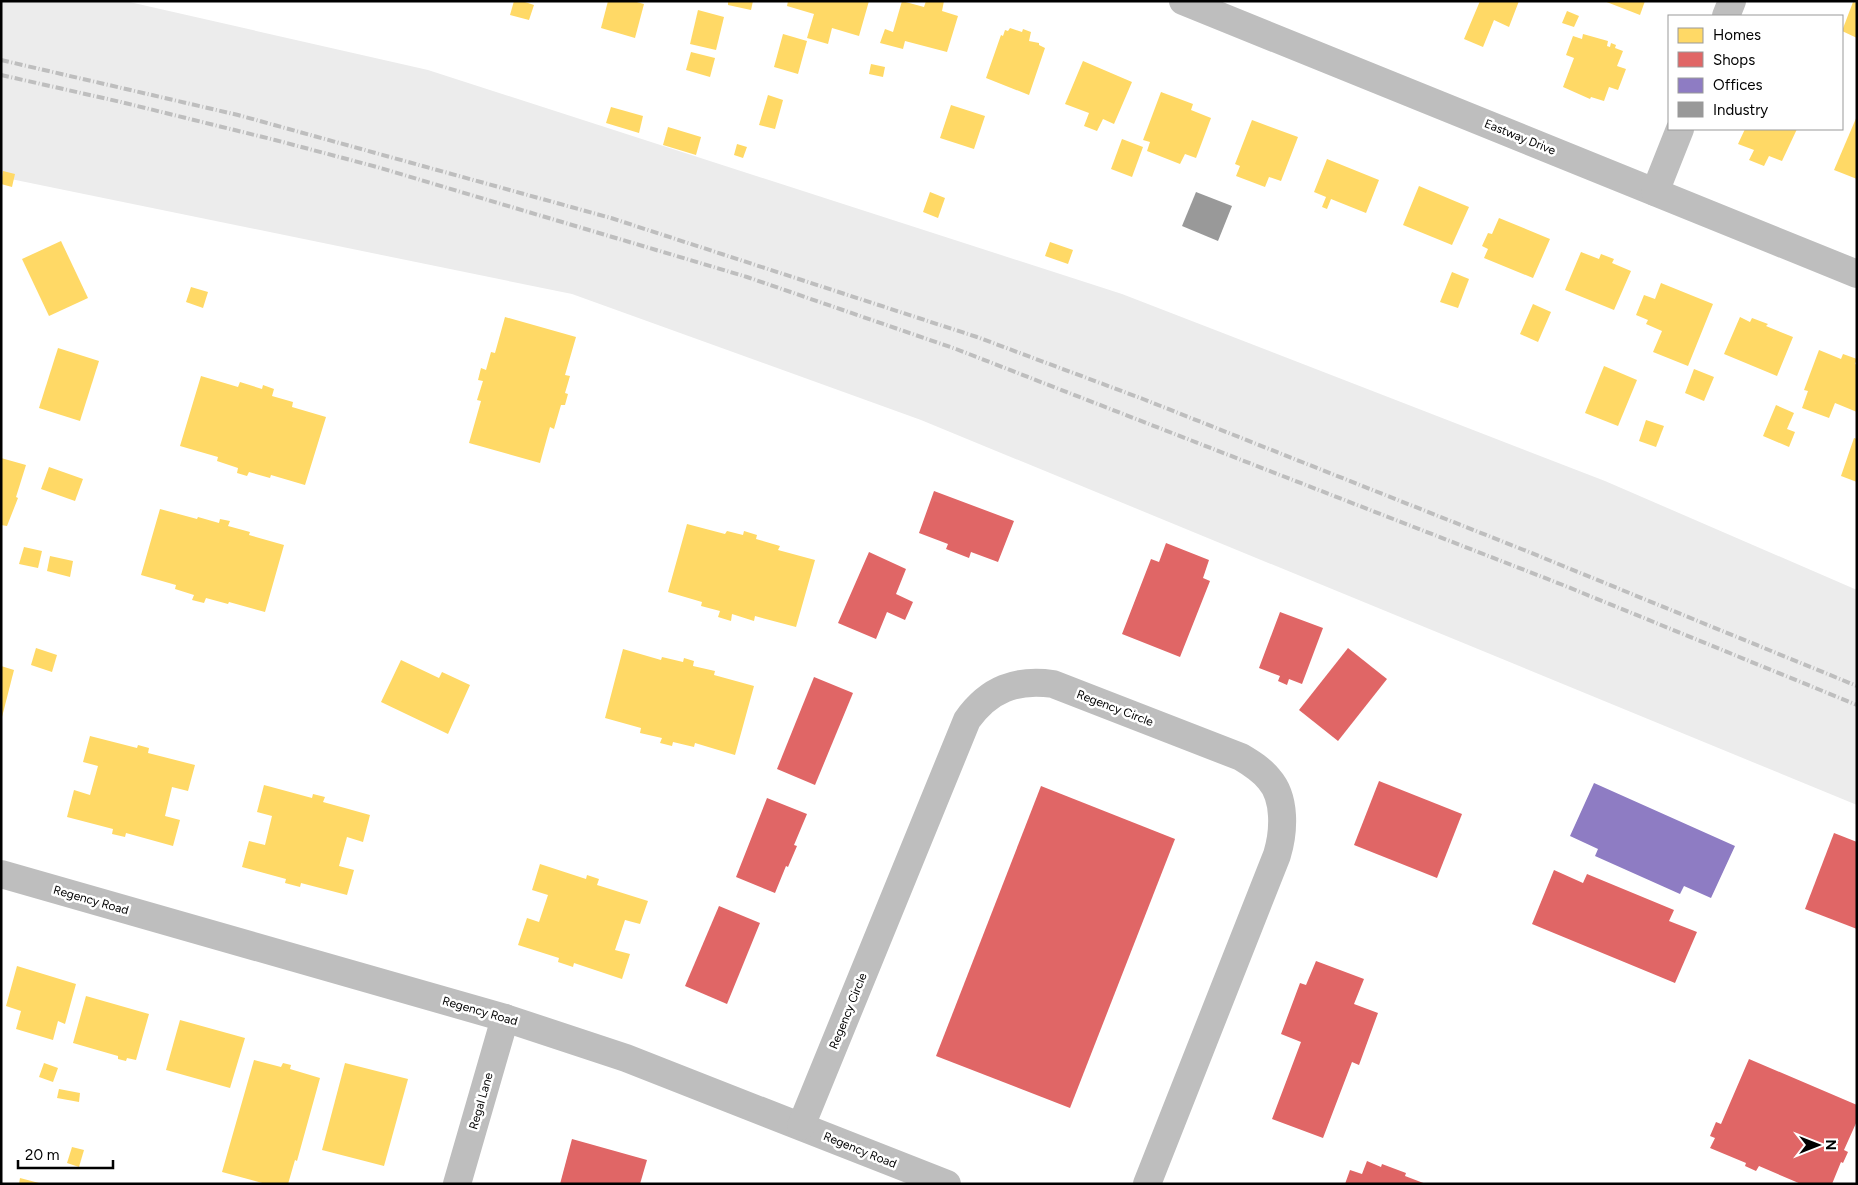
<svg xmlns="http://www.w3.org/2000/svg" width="1858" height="1185" font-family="Figtree,sans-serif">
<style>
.green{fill:#ececec}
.homes{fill:#ffd966}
.shops{fill:#e06666}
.offices{fill:#8e7cc3}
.industry{fill:#999}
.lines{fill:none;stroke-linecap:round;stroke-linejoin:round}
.minor{stroke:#bebebe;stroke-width:28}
.rail{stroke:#bebebe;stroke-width:4;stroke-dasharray:8 2.5 1 2.5;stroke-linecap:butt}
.labels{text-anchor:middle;stroke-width:5;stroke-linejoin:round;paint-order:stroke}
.street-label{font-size:12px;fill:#000;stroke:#fff}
</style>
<rect width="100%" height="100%" fill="#fff"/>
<!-- green -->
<path class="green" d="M1 1H125L428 70 1122 294 1605 481 1857 590V805L921 420 572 294 1 177Z"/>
<!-- homes -->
<g class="homes">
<path d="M514 1H522L534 5 529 20 510 15Z"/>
<path d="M608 1H633L644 4 635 38 601 28Z"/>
<path d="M728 1H753L751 10 728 5Z"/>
<path d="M788 1H869L859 36 832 28 828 44 807 38 814 14 787 6Z"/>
<path d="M902 1 924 7 926 1H944L942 11 958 16 947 52 905 41 903 49 880 43 885 29 893 32Z"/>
<path d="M1480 1H1519L1509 27 1494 20 1483 47 1464 39Z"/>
<path d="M1604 1H1645L1640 15Z"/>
<path d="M1853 2 1857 3V38L1842 31Z"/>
<path d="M698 10 724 17 716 50 690 44Z"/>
<path d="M1567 11 1579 16 1574 27 1562 23Z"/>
<path d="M1010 28 1022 32 1023 29 1031 32 1029 41 1039 43V45L1045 48 1029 95 986 78 1001 35 1003 36 1005 30 1008 31Z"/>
<path d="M783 34 807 41 798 74 774 67Z"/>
<path d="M1583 34 1608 41 1607 46 1610 47 1611 43 1616 45 1615 48 1623 51 1617 66 1626 69 1618 90 1609 87 1604 101 1591 97 1590 99 1563 87 1574 58 1566 55 1573 36 1582 39Z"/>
<path d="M691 52 715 58 710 77 686 70Z"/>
<path d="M1083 61 1132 82 1114 124 1103 119 1097 131 1084 126 1089 113 1065 104Z"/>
<path d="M871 64 885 67 883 77 869 74Z"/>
<path d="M1161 92 1193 104 1191 110 1211 118 1196 158 1185 154 1180 164 1147 151 1150 142 1143 140Z"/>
<path d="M768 95 783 100 775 129 759 125Z"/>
<path d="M951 105 985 116 974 149 940 138Z"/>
<path d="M611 107 643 116 639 133 606 123Z"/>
<path d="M1857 116V179L1834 170Z"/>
<path d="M1252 120 1298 137 1281 181 1269 177 1265 187 1236 176 1240 166 1235 164Z"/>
<path d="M668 127 701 137 696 155 663 145Z"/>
<path d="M1745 129H1797L1782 161 1769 156 1764 166 1749 160 1754 150 1738 144Z"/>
<path d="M1122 139 1143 147 1132 177 1111 169Z"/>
<path d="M737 144 747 147 743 158 734 155Z"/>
<path d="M1327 159 1379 180 1366 213 1331 199 1327 209 1322 207 1326 197 1314 192Z"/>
<path d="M3 171 15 174 12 187 1 184Z"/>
<path d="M1419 186 1469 207 1452 245 1403 225Z"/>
<path d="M930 192 945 198 938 218 923 212Z"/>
<path d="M1499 218 1550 239 1533 278 1484 258 1488 249 1482 246 1488 233 1492 234Z"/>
<path d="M61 241 88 298 49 316 22 259Z"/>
<path d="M1050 242 1073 250 1068 264 1045 256Z"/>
<path d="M1581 252 1599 259 1601 254 1614 259 1612 263 1631 271 1614 310 1565 290Z"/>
<path d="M1452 272 1469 279 1458 308 1440 302Z"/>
<path d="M1661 283 1713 304 1688 366 1653 352 1662 331 1646 324 1648 320 1636 315 1644 295 1655 299Z"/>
<path d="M191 287 208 292 203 308 186 302Z"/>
<path d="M1533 304 1551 312 1538 342 1520 334Z"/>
<path d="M505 317 576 337 565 375 570 376 565 393 568 394 565 405H561L554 429 550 427 540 463 469 443 481 401 477 400 483 381 478 380 481 368 486 370 491 352 495 353Z"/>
<path d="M1740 317 1750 322 1752 318 1768 324 1766 326 1793 337 1777 376 1724 354Z"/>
<path d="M58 348 99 361 80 421 39 408Z"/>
<path d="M1819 350 1841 359 1843 354 1857 359 1855 364 1857 365V412L1835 403 1829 418 1802 408 1808 391 1804 390Z"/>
<path d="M1604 366 1637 380 1618 426 1585 413Z"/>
<path d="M1694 369 1714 377 1704 401 1685 393Z"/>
<path d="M201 376 238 387 240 382 262 389 263 385 274 389 272 396 293 402 292 407 326 417 305 485 271 475 270 478 249 472 247 476 237 473 238 468 217 461 218 457 180 446Z"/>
<path d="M1776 405 1794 413 1787 429 1795 432 1789 447 1763 436Z"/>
<path d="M1646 420 1664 426 1656 447 1639 441Z"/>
<path d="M1854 438 1857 439V482L1841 476Z"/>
<path d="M1 458 26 465 16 497 18 498 7 526 1 525Z"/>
<path d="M49 467 83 479 75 501 41 489Z"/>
<path d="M160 509 197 519 198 517 219 523 220 519 230 521 228 526 250 532 249 535 284 545 265 612 229 602 228 604 206 598 204 603 192 600 194 595 175 589 176 585 141 575Z"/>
<path d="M687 524 725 534 727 531 743 535 744 531 757 535 756 539 780 546 778 550 815 560 796 627 755 616 754 621 732 614 731 621 718 617 720 611 701 606 702 602 668 592Z"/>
<path d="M24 547 42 551 38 568 19 564Z"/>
<path d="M50 556 73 561 70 577 47 571Z"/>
<path d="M36 648 57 655 52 672 31 665Z"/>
<path d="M623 649 661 660 662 657 683 662 684 658 694 661 693 666 715 671 714 675 754 686 735 755 695 743 694 747 673 742 672 746 660 743 662 738 640 733 641 728 605 718Z"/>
<path d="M401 660 439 678 442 672 470 685 448 734 381 702Z"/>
<path d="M1 666 14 670 2 717H1Z"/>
<path d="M90 736 137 748 138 745 149 748 148 753 195 765 188 791 172 787 165 816 180 820 173 846 126 833 125 837 112 834 113 829 67 817 74 790 90 795 98 766 83 762Z"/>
<path d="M264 785 312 798 313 794 325 797 323 802 370 815 363 842 347 837 339 866 354 870 347 895 301 883 300 887 285 883 286 879 242 867 249 841 265 845 272 816 257 812Z"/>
<path d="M540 864 586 879 587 875 599 879 597 885 648 901 640 924 625 920 615 950 630 954 622 979 574 963 573 967 558 962 559 958 518 945 527 918 539 922 548 895 532 890Z"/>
<path d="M17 966 76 984 65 1024 58 1021 53 1040 16 1029 21 1011 6 1006Z"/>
<path d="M86 996 149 1014 136 1060 127 1058 126 1061 118 1059V1056L73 1043Z"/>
<path d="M180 1020 245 1038 230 1088 166 1070Z"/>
<path d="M254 1060 281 1067 283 1063 291 1065 290 1069 320 1078 297 1161 295 1160 288 1184H266L222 1172Z"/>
<path d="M44 1063 58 1068 53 1082 39 1077Z"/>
<path d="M345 1063 408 1079 384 1166 322 1150Z"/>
<path d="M59 1089 80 1093 79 1102 57 1098Z"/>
<path d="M72 1147 84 1150 79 1167 67 1163Z"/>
<path d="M20 1178 39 1183V1184H19Z"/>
</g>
<!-- shops -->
<g class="shops">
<path d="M934 491 1014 521 998 562 971 552 969 558 946 549 948 544 919 533Z"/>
<path d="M1166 543 1209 560 1203 578 1210 581 1180 657 1122 634 1151 559 1159 562Z"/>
<path d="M869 552 906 569 896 594 913 602 905 620 887 612 876 639 838 623Z"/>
<path d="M1280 612 1323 628 1302 684 1289 679 1287 685 1278 681 1280 676 1259 668Z"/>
<path d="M1348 648 1387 679 1338 741 1299 710Z"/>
<path d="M814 677 853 693 815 785 777 769Z"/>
<path d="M1379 781 1462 814 1437 878 1354 845Z"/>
<path d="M1041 786 1175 839 1070 1108 936 1056Z"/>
<path d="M767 798 807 814 794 845 797 846 788 867 786 866 775 893 736 877Z"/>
<path d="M1834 833 1857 842V929L1805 909Z"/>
<path d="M1554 870 1583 883 1587 874 1674 910 1669 921 1697 932 1675 983 1532 924Z"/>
<path d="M719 906 760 923 727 1004 685 986Z"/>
<path d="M1316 961 1364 979 1354 1004 1378 1013 1359 1065 1352 1062 1323 1138 1272 1119 1301 1042 1281 1034 1300 983 1306 985Z"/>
<path d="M1749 1059 1857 1105V1121L1844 1150 1848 1152 1843 1163 1841 1162 1832 1184H1801L1759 1166 1756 1171 1745 1166 1746 1163 1710 1148 1715 1138 1710 1136 1716 1122 1721 1124Z"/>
<path d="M572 1139 647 1160 640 1184H560Z"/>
<path d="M1367 1161 1381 1167 1382 1164 1406 1173 1405 1176 1426 1184H1345L1350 1170 1362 1174Z"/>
</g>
<!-- offices -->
<path class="offices" d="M1594 783 1735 846 1711 898 1684 886 1680 894 1595 856 1598 849 1570 836Z"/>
<!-- industry -->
<path class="industry" d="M1196 192 1232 206 1218 241 1182 226Z"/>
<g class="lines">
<!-- minor -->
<g class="minor">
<path d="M1183 1 1857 274"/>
<path d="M1726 16 1732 1"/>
<path d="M1655 192 1680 129"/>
<path d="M1 874 505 1018 626 1058 947 1184"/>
<path d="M801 1126 967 720C989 689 1016 679 1053 684L1241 757C1251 763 1261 769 1269 779 1286 798 1284 832 1277 855L1147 1184"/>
<path d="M457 1184 505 1018"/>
</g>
<!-- rail -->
<g class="rail">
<path d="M1 60 238 115 611 218 977 337 1143 399 1529 552 1857 686"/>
<path d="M1 75 121 102 275 140 377 167 747 277 956 349 1563 585 1857 705"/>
</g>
</g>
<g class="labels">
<!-- street labels -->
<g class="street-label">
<text transform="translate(1520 137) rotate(22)" y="4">Eastway Drive</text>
<text transform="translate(1115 708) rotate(21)" y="4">Regency Circle</text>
<text transform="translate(91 900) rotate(16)" y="4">Regency Road</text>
<text transform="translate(480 1011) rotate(16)" y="4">Regency Road</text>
<text transform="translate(848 1011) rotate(-68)" y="4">Regency Circle</text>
<text transform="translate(481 1101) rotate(-74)" y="4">Regal Lane</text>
<text transform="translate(860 1150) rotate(22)" y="4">Regency Road</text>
</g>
</g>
<!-- border -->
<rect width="1858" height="1185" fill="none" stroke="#000000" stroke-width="5"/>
<!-- legend -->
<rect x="1668" y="15" width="175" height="115" fill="#ffffff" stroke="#999999"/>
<rect x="1678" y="28" width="25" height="15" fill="#ffd966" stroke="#999999"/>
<text x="1713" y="40" font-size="15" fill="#000000">Homes</text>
<rect x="1678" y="52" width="25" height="15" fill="#e06666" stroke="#999999"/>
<text x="1713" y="65" font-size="15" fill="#000000">Shops</text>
<rect x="1678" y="78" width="25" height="15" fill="#8e7cc3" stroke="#999999"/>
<text x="1713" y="90" font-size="15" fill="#000000">Offices</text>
<rect x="1678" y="102" width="25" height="15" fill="#999999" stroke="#999999"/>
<text x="1713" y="115" font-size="15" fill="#000000">Industry</text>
<!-- north arrow -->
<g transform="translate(1818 1145) rotate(90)" stroke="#ffffff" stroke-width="4" paint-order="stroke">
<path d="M0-4L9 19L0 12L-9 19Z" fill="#000000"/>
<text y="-8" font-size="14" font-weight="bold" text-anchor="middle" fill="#000000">N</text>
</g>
<!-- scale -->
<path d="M18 1160v8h95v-8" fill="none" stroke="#000000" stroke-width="2.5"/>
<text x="25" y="1160" font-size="15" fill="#000000" stroke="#ffffff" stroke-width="4" paint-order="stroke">20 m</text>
</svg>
